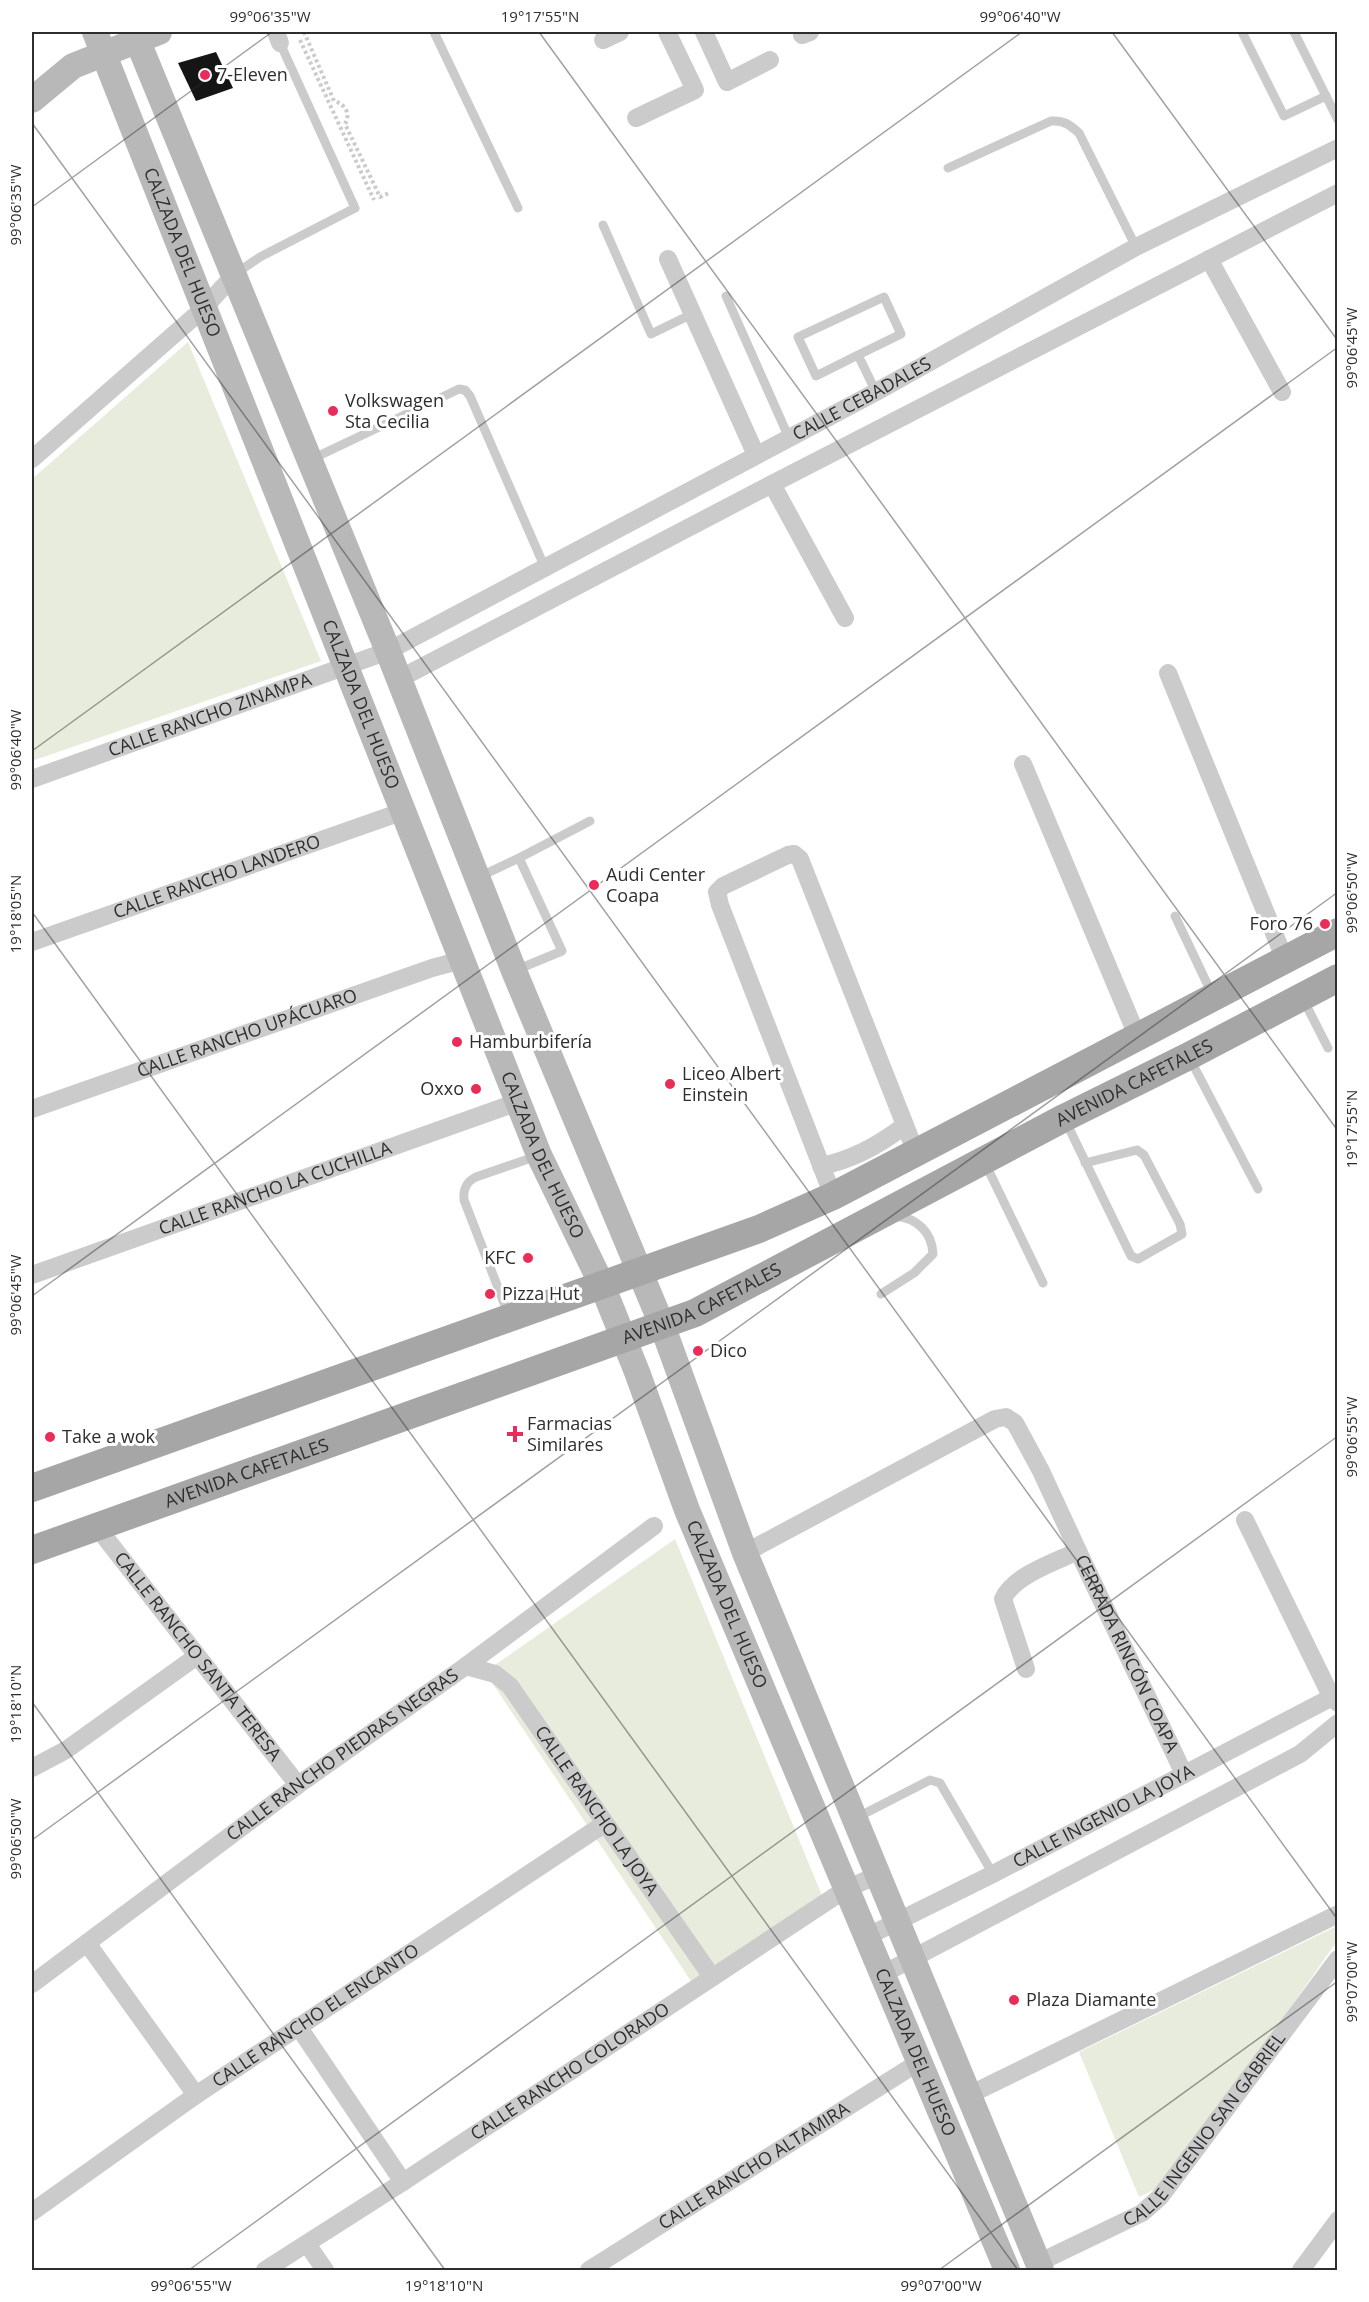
<svg xmlns="http://www.w3.org/2000/svg" width="1369" height="2302" font-family="'Open Sans',sans-serif">
<style>
.green{fill:#e7ecdc}
.building{fill:#151515}
.lines{fill:none;stroke-linecap:round;stroke-linejoin:round}
.path{stroke:#cbcbcb;stroke-width:4;stroke-dasharray:3 3;stroke-linecap:butt}
.lane{stroke:#cbcbcb;stroke-width:9}
.street{stroke:#cbcbcb;stroke-width:18}
.secondary{stroke:#b8b8b8;stroke-width:26}
.primary{stroke:#a6a6a6;stroke-width:28}
.ticks{fill:none;stroke:#2e2e2e;stroke-width:1.5;stroke-opacity:0.45}
.poi-dot{fill:#ea2c58;stroke:#fff;stroke-width:2}
.labels{text-anchor:middle;stroke-width:6;stroke-linejoin:round;paint-order:stroke}
.poi-label{font-size:18px;fill:#2e2e2e;stroke:#fff;text-anchor:start}
.street-label{font-size:18px;fill:#2e2e2e;stroke:#fff}
.neatline{fill:none;stroke:#2e2e2e;stroke-width:2}
.ticks-label{font-size:15px;text-anchor:middle;fill:#2e2e2e}
</style>
<rect width="100%" height="100%" fill="#fff"/>
<!-- green -->
<g class="green">
<path d="M188 342 321 661 32 761V479Z"/>
<path d="M675 1539 823 1898 691 1981 485 1672Z"/>
<path d="M1337 1926V1941L1168 2183 1139 2197 1079 2052Z"/>
</g>
<!-- building -->
<path class="building" d="M216 52 233 88 196 101 178 63Z"/>
<g class="lines">
<!-- path -->
<g class="path">
<path d="M304 32 334 101C345 104 351 113 345 124L380 197 389 193"/>
<path d="M300 40 374 200"/>
</g>
<!-- lane -->
<g class="lane">
<path d="M434 32 518 208"/>
<path d="M1242 32 1284 116 1326 96"/>
<path d="M1294 32 1338 120"/>
<path d="M948 168 1051 121C1064 120 1070 125 1079 133L1136 247"/>
<path d="M603 225 651 334 692 314"/>
<path d="M235 274 260 257 355 208 280 43"/>
<path d="M726 296 789 438"/>
<path d="M858 355 816 376 798 337 884 297 901 334 858 355 876 392"/>
<path d="M312 459 459 389 465 390 470 396 545 568"/>
<path d="M519 858 590 821"/>
<path d="M479 877 519 858 562 951 516 970"/>
<path d="M1175 916 1212 994"/>
<path d="M1303 999 1328 1048"/>
<path d="M1190 1059 1258 1189"/>
<path d="M1066 1122 1131 1256 1138 1259 1182 1234 1180 1224 1144 1155 1137 1150 1085 1163"/>
<path d="M985 1163 1043 1283"/>
<path d="M881 1294 914 1273 933 1254C932 1232 917 1218 895 1216"/>
<path d="M509 1316 464 1200C463 1189 466 1182 476 1177L537 1156"/>
<path d="M856 1818 930 1780 940 1783 993 1874"/>
</g>
<!-- street -->
<g class="street">
<path d="M276 32 280 43"/>
<path d="M704 32 727 82 770 60"/>
<path d="M802 35 810 32"/>
<path d="M603 40 620 32"/>
<path d="M636 118 695 90 667 32"/>
<path d="M668 259 756 455"/>
<path d="M1209 259 1282 392"/>
<path d="M32 459 203 309 234 275"/>
<path d="M772 484 845 618"/>
<path d="M1168 673 1285 960"/>
<path d="M399 679 772 484 1338 193"/>
<path d="M1023 764 1138 1038"/>
<path id="s1" d="M32 779 388 651 876 392 1136 247 1338 148"/>
<path id="s2" d="M32 942 404 811"/>
<path id="s3" d="M32 1109 432 968 462 960"/>
<path d="M821 1166C853 1160 879 1145 904 1126"/>
<path d="M833 1196 720 905 717 892 723 886 788 855 794 854 800 859 916 1153"/>
<path id="s4" d="M32 1275 518 1102"/>
<path d="M1245 1520 1332 1698 1338 1703"/>
<path id="s5" d="M97 1527 298 1785"/>
<path d="M745 1553 995 1419 1006 1417 1015 1423 1041 1471 1078 1551"/>
<path id="s6" d="M466 1666 495 1674 510 1686 712 1977"/>
<path id="s7" d="M1026 1669 1003 1599C1014 1575 1055 1562 1078 1551L1184 1774"/>
<path d="M32 1768 66 1750 197 1656"/>
<path id="s8" d="M868 1936 993 1874 1338 1694"/>
<path d="M87 1943 196 2095"/>
<path d="M883 1974 1300 1754 1338 1723"/>
<path id="s9" d="M32 1984 298 1785 466 1666 654 1526"/>
<path d="M298 2026 403 2182"/>
<path d="M969 2095 1338 1914"/>
<path id="s10" d="M32 2212 196 2095 604 1824"/>
<path d="M307 2244 325 2270"/>
<path id="s11" d="M1038 2263 1142 2213 1160 2197 1338 1959"/>
<path id="s12" d="M265 2270 403 2182 846 1889 878 1875"/>
<path id="s13" d="M589 2270 919 2062"/>
<path d="M1301 2270 1338 2220"/>
</g>
<!-- secondary -->
<g class="secondary">
<path id="s14" d="M95 32 539 1155 602 1285 637 1372 687 1510 1007 2270"/>
<path d="M134 32 388 651 514 971 662 1325 745 1553 1041 2270"/>
<path d="M32 100 73 66 159 32"/>
</g>
<!-- primary -->
<g class="primary">
<path d="M32 1488 759 1229 833 1196 1338 932"/>
<path id="s15" d="M32 1550 695 1313 1064 1118 1189 1056 1338 978"/>
</g>
</g>
<!-- ticks -->
<path class="ticks" d="M539 32 1338 1131M1112 32 1338 341M32 123 1338 1920M32 207 272 32M32 751 1022 32M32 912 1018 2270M32 1296 1338 347M32 1702 445 2270M32 1840 1338 892M189 2270 1338 1436M939 2270 1338 1981"/>
<!-- markers -->
<g class="poi-dot">
<circle cx="205" cy="75" r="6"/>
<circle cx="333" cy="411" r="6"/>
<circle cx="594" cy="885" r="6"/>
<circle cx="1325" cy="924" r="6"/>
<circle cx="457" cy="1042" r="6"/>
<circle cx="670" cy="1084" r="6"/>
<circle cx="476" cy="1089" r="6"/>
<circle cx="528" cy="1258" r="6"/>
<circle cx="490" cy="1294" r="6"/>
<circle cx="698" cy="1351" r="6"/>
<path d="M512 1425h6v6h6v6h-6v6h-6v-6h-6v-6h6z"/>
<circle cx="50" cy="1437" r="6"/>
<circle cx="1014" cy="2000" r="6"/>
</g>
<g class="labels">
<!-- poi labels -->
<g class="poi-label">
<text x="217" y="81">7-Eleven</text>
<text x="345" y="407">Volkswagen<tspan x="345" dy="21">Sta Cecilia</tspan></text>
<text x="606" y="881">Audi Center<tspan x="606" dy="21">Coapa</tspan></text>
<text x="1313" y="930" text-anchor="end">Foro 76</text>
<text x="469" y="1048">Hamburbifería</text>
<text x="682" y="1080">Liceo Albert<tspan x="682" dy="21">Einstein</tspan></text>
<text x="464" y="1095" text-anchor="end">Oxxo</text>
<text x="516" y="1264" text-anchor="end">KFC</text>
<text x="502" y="1300">Pizza Hut</text>
<text x="710" y="1357">Dico</text>
<text x="527" y="1430">Farmacias<tspan x="527" dy="21">Similares</tspan></text>
<text x="62" y="1443">Take a wok</text>
<text x="1026" y="2006">Plaza Diamante</text>
</g>
<!-- street labels -->
<g class="street-label">
<text dy="6" stroke="none"><textPath href="#s14" startOffset="237">CALZADA DEL HUESO</textPath></text>
<text dy="6" stroke="none"><textPath href="#s1" startOffset="915">CALLE CEBADALES</textPath></text>
<text dy="6" stroke="none"><textPath href="#s14" startOffset="723">CALZADA DEL HUESO</textPath></text>
<text dy="6" stroke="none"><textPath href="#s1" startOffset="189">CALLE RANCHO ZINAMPA</textPath></text>
<text dy="6" stroke="none"><textPath href="#s2" startOffset="196">CALLE RANCHO LANDERO</textPath></text>
<text dy="6" stroke="none"><textPath href="#s3" startOffset="228">CALLE RANCHO UPÁCUARO</textPath></text>
<text dy="6" stroke="none"><textPath href="#s15" startOffset="1200">AVENIDA CAFETALES</textPath></text>
<text dy="6" stroke="none"><textPath href="#s14" startOffset="1209">CALZADA DEL HUESO</textPath></text>
<text dy="6" stroke="none"><textPath href="#s4" startOffset="258">CALLE RANCHO LA CUCHILLA</textPath></text>
<text dy="6" stroke="none"><textPath href="#s15" startOffset="714">AVENIDA CAFETALES</textPath></text>
<text dy="6" stroke="none"><textPath href="#s15" startOffset="228">AVENIDA CAFETALES</textPath></text>
<text dy="6" stroke="none"><textPath href="#s14" startOffset="1695">CALZADA DEL HUESO</textPath></text>
<text dy="6" stroke="none"><textPath href="#s7" startOffset="278">CERRADA RINCÓN COAPA</textPath></text>
<text dy="6" stroke="none"><textPath href="#s5" startOffset="164">CALLE RANCHO SANTA TERESA</textPath></text>
<text dy="6" stroke="none"><textPath href="#s9" startOffset="386">CALLE RANCHO PIEDRAS NEGRAS</textPath></text>
<text dy="6" stroke="none"><textPath href="#s6" startOffset="201">CALLE RANCHO LA JOYA</textPath></text>
<text dy="6" stroke="none"><textPath href="#s8" startOffset="264">CALLE INGENIO LA JOYA</textPath></text>
<text dy="6" stroke="none"><textPath href="#s10" startOffset="345">CALLE RANCHO EL ENCANTO</textPath></text>
<text dy="6" stroke="none"><textPath href="#s14" startOffset="2181">CALZADA DEL HUESO</textPath></text>
<text dy="6" stroke="none"><textPath href="#s12" startOffset="364">CALLE RANCHO COLORADO</textPath></text>
<text dy="6" stroke="none"><textPath href="#s11" startOffset="219">CALLE INGENIO SAN GABRIEL</textPath></text>
<text dy="6" stroke="none"><textPath href="#s13" startOffset="195">CALLE RANCHO ALTAMIRA</textPath></text>
</g>
</g>
<!-- border -->
<rect width="1369" height="2302" fill="none" stroke="#ffffff" stroke-width="66"/>
<rect x="33" y="33" width="1303" height="2236" class="neatline"/>
<g class="ticks-label">
<text x="270" y="22">99°06'35"W</text>
<text x="540" y="22">19°17'55"N</text>
<text x="1020" y="22">99°06'40"W</text>
<text transform="translate(16 205) rotate(-90)" y="5">99°06'35"W</text>
<text transform="translate(1352 348) rotate(-90)" y="5">99°06'45"W</text>
<text transform="translate(16 750) rotate(-90)" y="5">99°06'40"W</text>
<text transform="translate(1352 893) rotate(-90)" y="5">99°06'50"W</text>
<text transform="translate(16 914) rotate(-90)" y="5">19°18'05"N</text>
<text transform="translate(1352 1129) rotate(-90)" y="5">19°17'55"N</text>
<text transform="translate(16 1295) rotate(-90)" y="5">99°06'45"W</text>
<text transform="translate(1352 1437) rotate(-90)" y="5">99°06'55"W</text>
<text transform="translate(16 1704) rotate(-90)" y="5">19°18'10"N</text>
<text transform="translate(16 1839) rotate(-90)" y="5">99°06'50"W</text>
<text transform="translate(1352 1982) rotate(-90)" y="5">99°07'00"W</text>
<text x="191" y="2291">99°06'55"W</text>
<text x="444" y="2291">19°18'10"N</text>
<text x="941" y="2291">99°07'00"W</text>
</g>
</svg>
